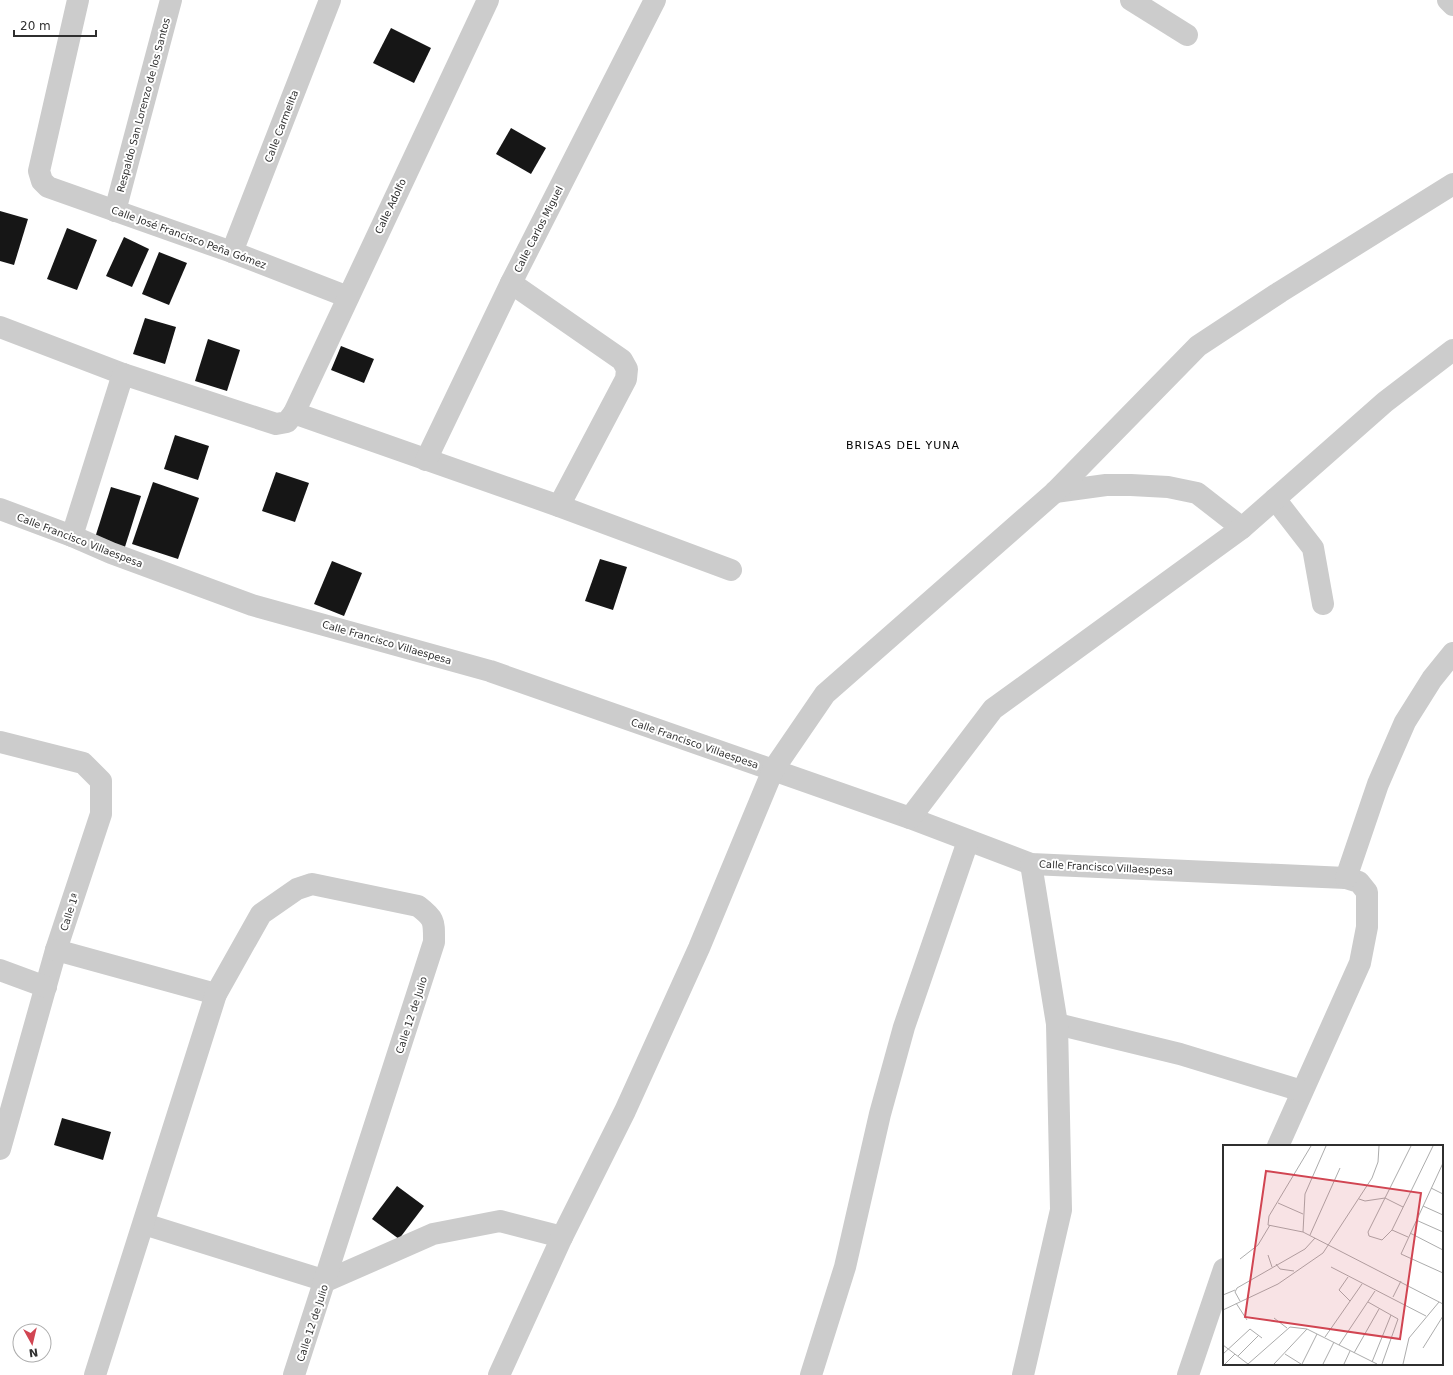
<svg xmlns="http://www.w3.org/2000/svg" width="1453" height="1375" font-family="'DejaVu Sans',sans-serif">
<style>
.building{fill:#161616}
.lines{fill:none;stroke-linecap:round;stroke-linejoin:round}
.minor{stroke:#ccc;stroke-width:22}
.labels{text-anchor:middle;stroke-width:4;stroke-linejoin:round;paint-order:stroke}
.street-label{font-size:10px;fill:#2f2f2f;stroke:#fff}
.neighbourhood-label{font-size:11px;letter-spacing:1px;fill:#000;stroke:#fff}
.inset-road{fill:none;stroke:#acacac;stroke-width:1}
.view{fill:#d14552;fill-opacity:0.15;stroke:#d14552;stroke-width:2}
.inset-edge{fill:none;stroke:#2f2f2f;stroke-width:2}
</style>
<rect width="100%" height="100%" fill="#fff"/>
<!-- building -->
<g class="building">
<path d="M391 28 431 48 414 83 373 63Z"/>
<path d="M511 128 546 148 531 174 496 154Z"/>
<path d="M0 211 28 219 14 265 0 261Z"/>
<path d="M67 228 97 240 77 290 47 279Z"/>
<path d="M124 237 149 249 132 287 106 276Z"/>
<path d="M159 252 187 263 169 305 142 294Z"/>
<path d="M145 318 176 327 165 364 133 354Z"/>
<path d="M208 339 240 350 227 391 195 381Z"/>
<path d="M341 346 374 359 364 383 331 370Z"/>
<path d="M175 435 209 446 198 480 164 469Z"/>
<path d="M276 472 309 483 295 522 262 511Z"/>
<path d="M153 482 199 498 178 559 132 544Z"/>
<path d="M111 487 141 496 124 550 94 541Z"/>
<path d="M600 559 627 567 613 610 585 601Z"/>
<path d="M332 561 362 573 344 616 314 604Z"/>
<path d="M62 1118 111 1132 103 1160 54 1145Z"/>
<path d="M397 1186 424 1206 399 1239 372 1219Z"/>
</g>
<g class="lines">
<!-- minor -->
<g class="minor">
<path d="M78 0 39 171 42 181 48 187 232 252 348 297"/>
<path d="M1131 0 1187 35"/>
<path d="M1448 0 1453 5"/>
<path d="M115 211 171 0"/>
<path d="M232 252 330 0"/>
<path d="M511 283 622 360 627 369 626 379 559 506"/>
<path d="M0 327 123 374 276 424 287 422 294 413 559 506 731 570"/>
<path d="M294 413 488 0"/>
<path d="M426 460 511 283 655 0"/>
<path d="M1055 492 1106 485H1131L1168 487 1197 493 1242 528"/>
<path d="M1275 499 1313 548 1323 604"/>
<path d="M0 509 72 536 111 553 252 605 490 671 910 818 1031 864 1346 878 1359 882 1367 892V927L1360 963 1278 1146"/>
<path d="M72 536 123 374"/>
<path d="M0 742 83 763 101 781V814L56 950 0 1149"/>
<path d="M910 818 993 709 1242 528 1385 402 1453 350"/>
<path d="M1346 878 1378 784 1405 722 1432 679 1453 653"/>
<path d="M56 950 216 994"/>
<path d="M0 970 46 987"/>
<path d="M1057 1024 1180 1054 1302 1091"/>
<path d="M144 1224 326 1281 433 1234 500 1221 562 1237"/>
<path d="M95 1375 216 994 261 914 297 889 312 884 418 906C435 919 434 921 434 942L294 1375"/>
<path d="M499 1375 562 1237 625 1111 699 948 773 770 825 694 1055 492 1198 346 1280 292 1453 184"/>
<path d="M811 1375 845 1267 880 1114 904 1027 968 841"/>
<path d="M1023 1375 1061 1210 1057 1024 1031 864"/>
<path d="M1188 1375 1224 1269"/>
</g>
</g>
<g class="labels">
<!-- street labels -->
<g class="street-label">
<text transform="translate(143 105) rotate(-75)" y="4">Respaldo San Lorenzo de los Santos</text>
<text transform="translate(281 126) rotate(-69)" y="4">Calle Carmelita</text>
<text transform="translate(390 206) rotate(-65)" y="4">Calle Adolfo</text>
<text transform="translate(538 229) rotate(-63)" y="4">Calle Carlos Miguel</text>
<text transform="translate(189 237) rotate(20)" y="4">Calle José Francisco Peña Gómez</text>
<text transform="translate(80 540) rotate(21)" y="4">Calle Francisco Villaespesa</text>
<text transform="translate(387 642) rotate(16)" y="4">Calle Francisco Villaespesa</text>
<text transform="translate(695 743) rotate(19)" y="4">Calle Francisco Villaespesa</text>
<text transform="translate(1106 867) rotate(3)" y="4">Calle Francisco Villaespesa</text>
<text transform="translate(69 912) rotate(-72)" y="4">Calle 1ª</text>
<text transform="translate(411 1015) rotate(-72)" y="4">Calle 12 de Julio</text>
<text transform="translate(312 1323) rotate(-72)" y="4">Calle 12 de Julio</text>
</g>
<!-- neighbourhood labels -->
<g class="neighbourhood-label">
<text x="903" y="449">BRISAS DEL YUNA</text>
</g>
</g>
<!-- overview -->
<g transform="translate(1223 1145)">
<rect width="220" height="220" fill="#fff"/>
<path class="inset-road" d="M88 1 46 71 45 80 80 87 220 159M188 1 145 87 146 91 159 95 169 85 210 1M220 18 178 109 220 128M208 43 220 49M136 54 142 56 162 53 180 62M55 58 80 69M200 61 220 70M193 75 220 87M169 85 185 92M80 87 82 49 103 1M187 88 220 105M87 90 117 23M45 110 49 122M17 114 35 100 47 80M53 119 57 124 71 126M108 122 203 171M125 132 116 145 127 156M0 150 12 145M170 152 178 136M17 156 12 147 14 143 82 104 92 93M145 157 175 174 159 219M13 158 24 175M0 165 55 139 100 108 149 33 155 17 156 1M51 173 64 183M102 192 139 139M0 200 25 219M116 200 152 146M200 203 220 171M131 208 156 164M0 209 27 184 39 193M62 209 78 219M15 211 36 190M149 217 168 170M2 219 12 209M25 219 67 182 84 184 154 219M51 219 84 184M79 219 94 189M100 219 111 197M121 219 127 206M180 219 186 193 216 157"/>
<path class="view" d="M43 26 198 48 177 194 22 172Z"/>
<rect width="220" height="220" class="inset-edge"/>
</g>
<!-- north arrow -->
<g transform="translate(32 1343) rotate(172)"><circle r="19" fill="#ffffff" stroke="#acacac"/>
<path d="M0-3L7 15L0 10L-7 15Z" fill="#d14552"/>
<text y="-6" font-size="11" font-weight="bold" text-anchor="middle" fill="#2f2f2f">N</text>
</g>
<!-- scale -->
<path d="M14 30v6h82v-6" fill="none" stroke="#2f2f2f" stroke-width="2"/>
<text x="20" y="30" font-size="12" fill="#2f2f2f" stroke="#ffffff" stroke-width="3" paint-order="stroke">20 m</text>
</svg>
